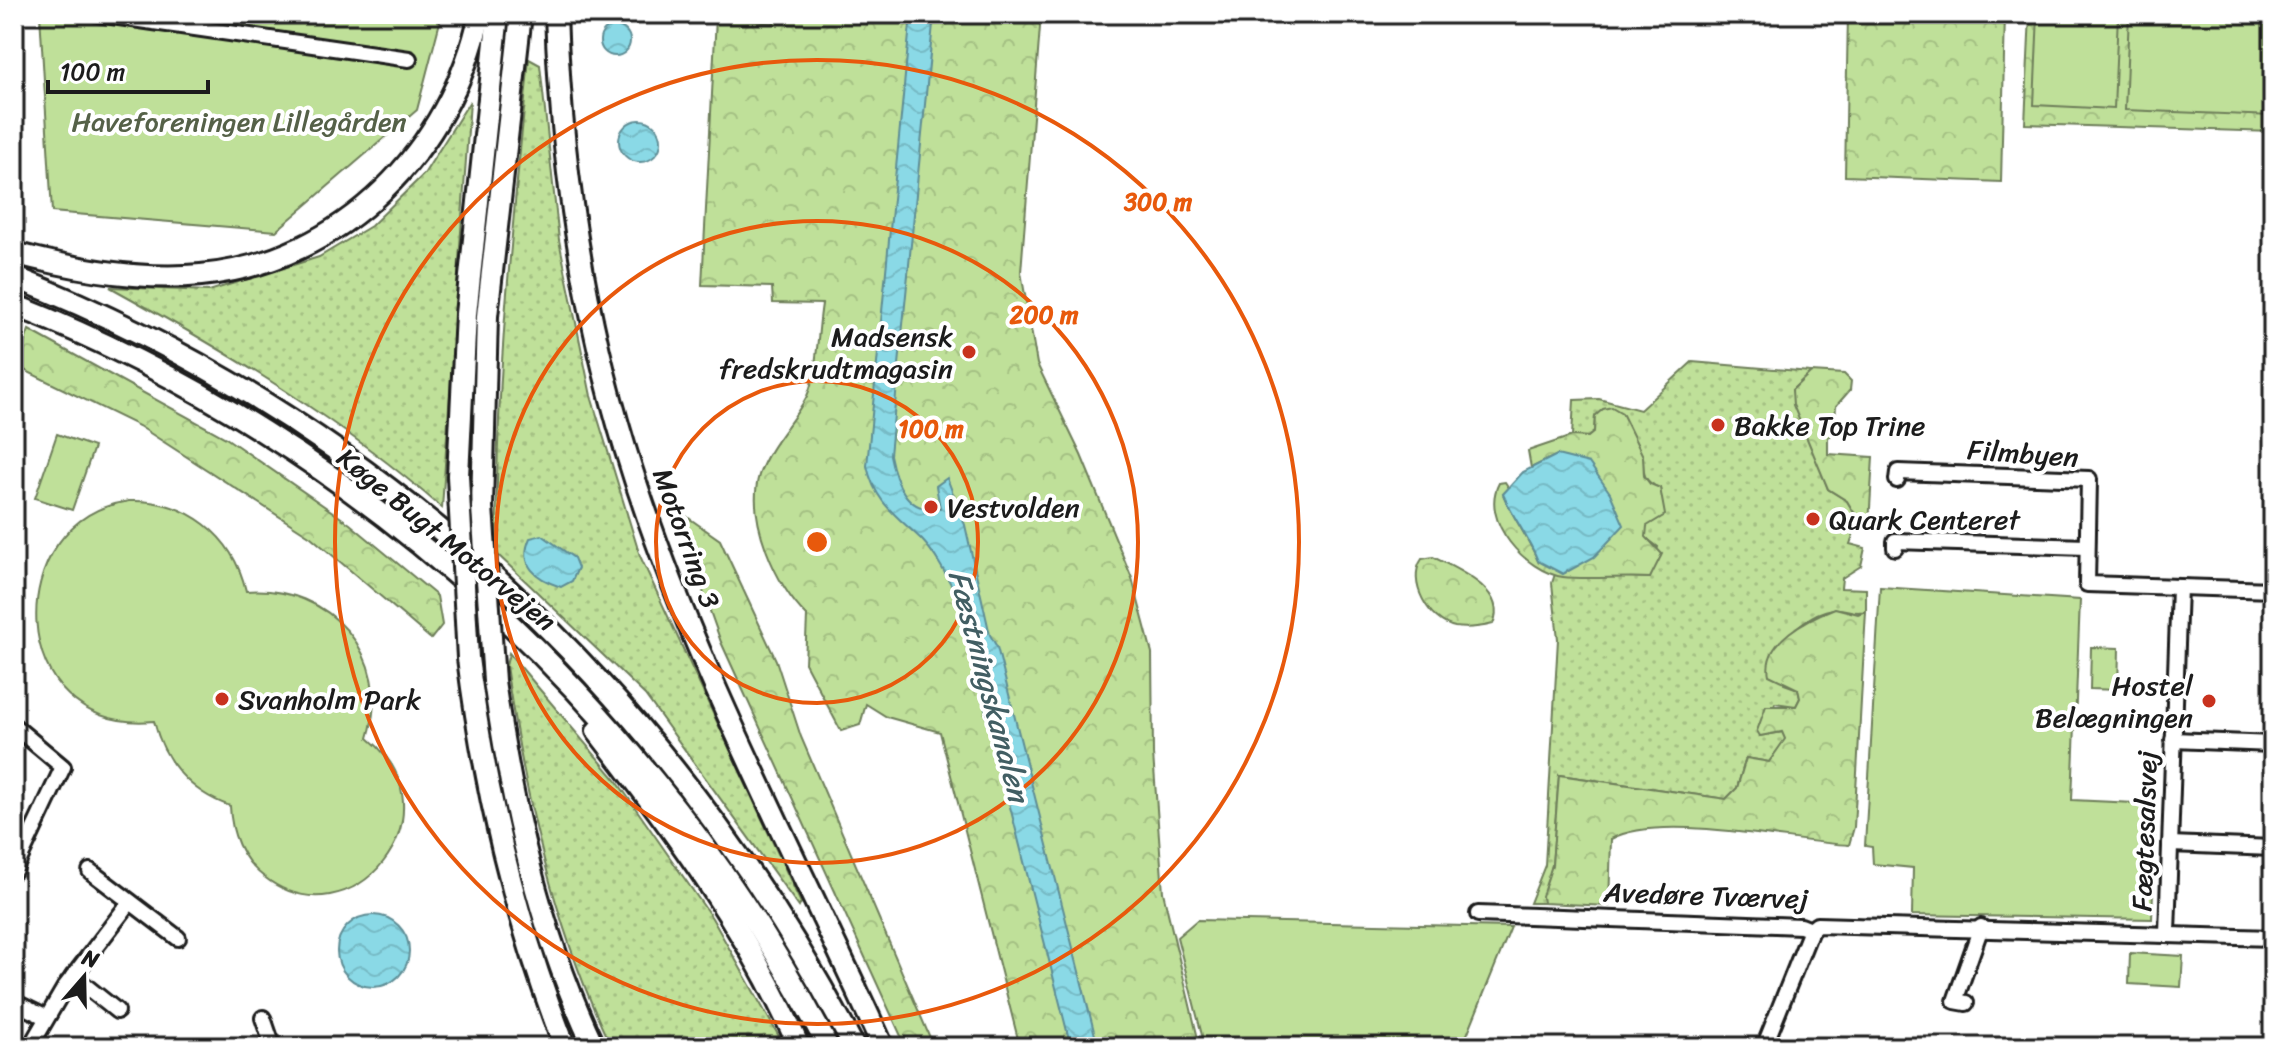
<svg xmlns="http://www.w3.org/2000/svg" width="2287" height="1061" font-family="Sriracha,sans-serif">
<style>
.grass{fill:url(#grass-dots);stroke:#6e7e5a;stroke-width:2}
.forest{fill:url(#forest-crowns);stroke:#6e7e5a;stroke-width:2}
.garden{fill:#bfe099;stroke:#6e7e5a;stroke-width:2}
.water{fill:url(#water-waves);stroke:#5e8d95;stroke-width:2}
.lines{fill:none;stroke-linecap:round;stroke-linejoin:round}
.minor-casing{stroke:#1c1c1c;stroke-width:20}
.highway-casing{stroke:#1c1c1c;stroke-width:26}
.minor{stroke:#fff;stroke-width:14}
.highway{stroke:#fff;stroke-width:20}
.highway-bridge-casing{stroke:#1c1c1c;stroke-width:26;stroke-linecap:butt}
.highway-bridge{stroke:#fff;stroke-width:20}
.ring{fill:none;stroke:#e8590c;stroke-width:4}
.poi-dot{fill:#c8321e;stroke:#fff;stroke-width:3}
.labels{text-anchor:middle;stroke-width:8;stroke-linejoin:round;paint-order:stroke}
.park-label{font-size:28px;fill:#556148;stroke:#fff}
.poi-label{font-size:28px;fill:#1c1c1c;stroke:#fff;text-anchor:start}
.street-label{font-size:28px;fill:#1c1c1c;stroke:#fff}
.water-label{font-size:30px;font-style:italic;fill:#425e63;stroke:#fff}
.centre{fill:#e8590c;stroke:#fff;stroke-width:4}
.ring-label{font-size:24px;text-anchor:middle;font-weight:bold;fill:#e8590c;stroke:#fff;stroke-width:8;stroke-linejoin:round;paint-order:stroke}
</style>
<defs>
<pattern id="grass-dots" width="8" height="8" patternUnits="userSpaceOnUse" patternTransform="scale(2)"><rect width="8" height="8" fill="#bfe099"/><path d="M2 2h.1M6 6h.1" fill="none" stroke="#a4c083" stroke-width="1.8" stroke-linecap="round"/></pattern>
<pattern id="forest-crowns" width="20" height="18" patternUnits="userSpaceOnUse" patternTransform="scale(2)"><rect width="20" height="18" fill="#bfe099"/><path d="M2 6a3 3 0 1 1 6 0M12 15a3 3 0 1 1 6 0" fill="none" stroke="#a4c083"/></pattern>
<pattern id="water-waves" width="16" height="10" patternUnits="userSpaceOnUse" patternTransform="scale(2)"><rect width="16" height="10" fill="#8ad9e6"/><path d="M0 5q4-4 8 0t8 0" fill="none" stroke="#76bac5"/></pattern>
</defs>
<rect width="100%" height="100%" fill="#fff"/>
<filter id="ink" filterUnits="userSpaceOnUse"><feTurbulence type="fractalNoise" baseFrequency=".0125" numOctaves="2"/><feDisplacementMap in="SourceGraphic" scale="16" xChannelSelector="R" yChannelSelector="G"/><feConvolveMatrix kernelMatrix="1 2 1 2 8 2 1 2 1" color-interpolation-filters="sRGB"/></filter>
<g filter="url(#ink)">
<!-- grass -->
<g class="grass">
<path d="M529 59 540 65 559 240 591 396 640 556 801 903 799 907 645 695 497 554C494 388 513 224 529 59Z"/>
<path d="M470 101 442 508C342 420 226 351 110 287L209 291 319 257 371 226 424 174Z"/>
<path d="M1692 362 1811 372 1792 390 1828 489 1847 501 1856 516 1869 525V529L1856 527 1850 544 1865 548 1861 566 1842 578 1841 588 1866 589V611C1854 615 1845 607 1833 609 1808 613 1791 633 1774 650L1784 684 1798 689 1800 698 1796 706 1775 703 1760 736 1783 732 1786 739 1769 762 1746 758 1737 788 1726 799 1559 775 1552 865 1543 903H1530L1545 865 1558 639 1552 583 1555 574 1650 578 1658 547 1646 538V526L1664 515 1660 488C1643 482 1643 473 1643 456L1595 416 1594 432 1588 437 1572 436 1574 400 1599 399 1640 410Z"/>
<path d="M509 653 616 780 712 918 785 1047H611C554 928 525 796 506 666Z"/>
</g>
<!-- forest -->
<g class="forest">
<path d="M774 14H1041L1021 272 1037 364 1081 455 1132 578 1152 653 1153 754 1163 892 1200 1047H1020L940 732 887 717 866 704 860 725 841 731 805 663 807 616C776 587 746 518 759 475 769 445 793 423 807 396 817 375 818 328 822 304L773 303 772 287 702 285 716 17 774 23Z"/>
<path d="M1848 14H2005L2001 182 1845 176Z"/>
<path d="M2030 14H2273V132L2025 124Z"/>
<path d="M29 330 226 438 350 524 437 596 442 625 431 639 311 537 139 426 16 366Z"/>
<path d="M1811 372 1844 374 1851 381 1850 390 1836 406 1834 434 1828 437V454L1873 457 1869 525 1856 516 1847 501 1828 489 1793 405 1792 390Z"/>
<path d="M1612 407 1622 413 1643 456 1644 476 1650 484 1660 488 1665 515 1647 526 1646 537 1662 554 1650 578C1625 576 1586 580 1563 577 1526 572 1479 520 1499 483L1505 482 1509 488 1503 494C1513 518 1528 537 1538 561L1557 455 1531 468 1528 451 1572 436 1588 437 1594 432 1595 416 1603 409Z"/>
<path d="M683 514 720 540 776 660 801 737 934 1047H906L721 642 678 521Z"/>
<path d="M1433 557C1459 570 1508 591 1493 624 1481 627 1468 629 1455 627 1429 622 1406 581 1422 559Z"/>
<path d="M1835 608 1858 614 1866 611 1854 827 1849 845C1790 842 1661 812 1611 839L1609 906 1543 903 1542 896 1552 865 1559 775 1726 799 1737 788 1746 758 1769 762 1785 739 1782 732 1760 736 1757 731 1766 706H1796L1800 698 1798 689 1769 675C1762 641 1809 618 1835 608Z"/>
</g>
<!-- garden -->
<g class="garden">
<path d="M40 14H442L417 110 276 231 52 212Z"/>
<path d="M2038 14H2118L2114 109 2034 105Z"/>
<path d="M2129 14H2273V116L2125 110Z"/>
<path d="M57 434 94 447 72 510 35 498Z"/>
<path d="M129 501C187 499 233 535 246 591 330 584 393 656 368 738 460 813 352 947 263 876 241 859 231 833 230 806 190 792 164 762 154 721 3 735 0 519 129 501Z"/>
<path d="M1880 587 2080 600 2072 800 2156 804 2152 919 1912 915 1913 868 1873 864 1872 847 1865 846Z"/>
<path d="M2091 647 2119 648 2118 690 2090 689Z"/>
<path d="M1197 920 1511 927 1462 1047H1205L1177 937Z"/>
<path d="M2130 953 2183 956 2181 987 2129 984Z"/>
</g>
<!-- water -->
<g class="water">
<path d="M911 14H934L890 455C895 481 907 515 940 508L936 486 947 478 965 525 990 635 997 647 1098 1047H1071L956 594C946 575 937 556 922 540 897 516 875 503 867 466Z"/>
<circle cx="615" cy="41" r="15"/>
<circle cx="640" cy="141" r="21"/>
<path d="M1557 455 1589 463 1610 493 1624 525 1594 557 1563 574 1538 561C1528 536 1513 518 1503 494L1523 472Z"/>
<path d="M542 535 574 558 578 568 572 581 561 587C536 579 518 565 530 538Z"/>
<circle cx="373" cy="951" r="36"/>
</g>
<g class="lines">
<!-- minor casing -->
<g class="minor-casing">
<g id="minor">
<path d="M98 14 409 59"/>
<path d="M1897 480 1898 472 2089 479 2087 584 2273 590"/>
<path d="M1895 548V541L2087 547"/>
<path d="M14 726 63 767 14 871"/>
<path d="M2173 740 2273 744"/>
<path d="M2170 844 2273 848"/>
<path d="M90 871 178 938"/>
<path d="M1478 914 1801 926 1811 930"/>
<path d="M1811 930 1817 925 2273 938"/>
<path d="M2167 933 2179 587"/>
<path d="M73 976 117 1011"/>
<path d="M14 1002 45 1017"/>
<path d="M1966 1003 1955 1001 1981 927"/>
<path d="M263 1018 273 1047"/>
<path d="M30 1047 65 987 130 902"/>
<path d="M1764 1047 1811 930"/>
</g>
</g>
<!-- highway casing -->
<g class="highway-casing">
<g id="highway">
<path d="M556 14C561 161 582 307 625 448 688 656 794 850 883 1047"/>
<path d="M14 253C74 269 139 281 201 275 343 262 451 149 480 14"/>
<path d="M14 277C382 422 672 698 854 1047"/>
<path d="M14 305C364 443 656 715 828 1047"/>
<path d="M458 476 466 314 498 14"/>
<path d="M482 507 487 316 521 14"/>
<path d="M468 658C485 793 515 921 565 1047"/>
<path d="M494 681C512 806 539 932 594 1047"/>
<path d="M597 731C674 830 749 932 799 1047"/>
</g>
</g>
<!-- minor -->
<use href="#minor" class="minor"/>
<!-- highway -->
<use href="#highway" class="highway"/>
<!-- highway-bridge casing -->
<g class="highway-bridge-casing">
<g id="highway-bridge">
<path d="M458 476 468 658"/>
<path d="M482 507 494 681"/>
</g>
</g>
<!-- highway-bridge -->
<use href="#highway-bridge" class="highway-bridge"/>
</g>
</g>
<!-- distance rings -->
<g class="ring">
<circle cx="817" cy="542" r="161"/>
<circle cx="817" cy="542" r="321"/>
<circle cx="817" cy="542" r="482"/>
</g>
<!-- markers -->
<g class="poi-dot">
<circle cx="969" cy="352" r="8"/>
<circle cx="1718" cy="425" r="8"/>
<circle cx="931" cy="507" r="8"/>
<circle cx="1813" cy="519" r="8"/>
<circle cx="222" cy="699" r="8"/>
<circle cx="2209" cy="701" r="8"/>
</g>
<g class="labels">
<!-- park labels -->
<g class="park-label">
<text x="239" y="131">Haveforeningen Lillegården</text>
</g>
<!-- poi labels -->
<g class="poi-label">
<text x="953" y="346" text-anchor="end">Madsensk<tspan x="953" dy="32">fredskrudtmagasin</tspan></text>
<text x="1734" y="435">Bakke Top Trine</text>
<text x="947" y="517">Vestvolden</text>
<text x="1829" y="529">Quark Centeret</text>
<text x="2193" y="695" text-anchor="end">Hostel<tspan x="2193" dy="32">Belægningen</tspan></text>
<text x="238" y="709">Svanholm Park</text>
</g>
<!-- street labels -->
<g class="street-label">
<text transform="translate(2023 453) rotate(4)" y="10">Filmbyen</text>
<text transform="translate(687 538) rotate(70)" y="10">Motorring 3</text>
<text transform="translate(447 539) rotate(39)" y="10">Køge Bugt Motorvejen</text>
<text transform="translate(2144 831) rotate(-88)" y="10">Fægtesalsvej</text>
<text transform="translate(1706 895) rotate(2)" y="10">Avedøre Tværvej</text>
</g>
<!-- water labels -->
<g class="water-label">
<text transform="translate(989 686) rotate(75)" y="10">Fæstningskanalen</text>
</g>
</g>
<circle cx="817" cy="542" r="12" class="centre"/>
<g class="ring-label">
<text x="1158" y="210">300 m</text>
<text x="1044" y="323">200 m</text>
<text x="931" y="437">100 m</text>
</g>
<!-- margin -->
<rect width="2287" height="1061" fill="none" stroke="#fff" stroke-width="48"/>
<rect x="24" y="24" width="2239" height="1013" fill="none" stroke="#1c1c1c" stroke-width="3" filter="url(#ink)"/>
<!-- north arrow -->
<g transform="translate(84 977) rotate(20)" stroke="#ffffff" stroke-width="6" paint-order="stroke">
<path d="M0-6L14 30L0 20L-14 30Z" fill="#1c1c1c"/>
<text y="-12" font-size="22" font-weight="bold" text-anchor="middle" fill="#1c1c1c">N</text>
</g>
<!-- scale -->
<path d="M48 80v12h160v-12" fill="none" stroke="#1c1c1c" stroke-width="4"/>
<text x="60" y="80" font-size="24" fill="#1c1c1c" stroke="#ffffff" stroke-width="6" paint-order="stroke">100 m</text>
</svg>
